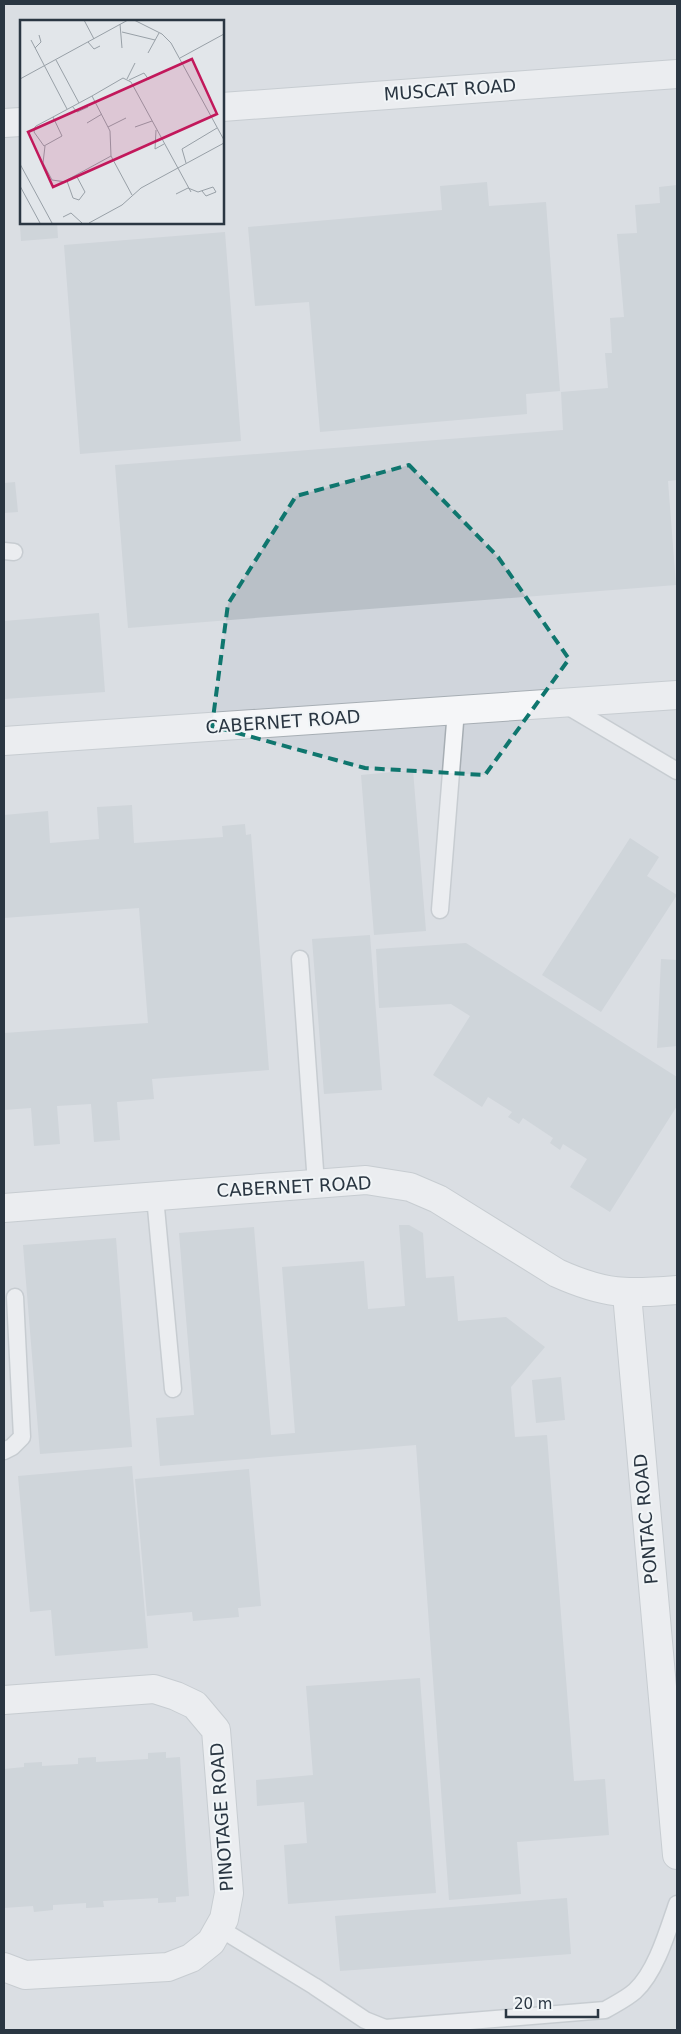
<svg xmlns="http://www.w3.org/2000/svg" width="681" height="2034" font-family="'DejaVu Sans',sans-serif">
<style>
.built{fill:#d0d5dc;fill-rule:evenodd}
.building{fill:#b9c0c7}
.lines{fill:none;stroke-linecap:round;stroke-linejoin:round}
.service-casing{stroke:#a7aeb4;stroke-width:19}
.minor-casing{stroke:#a7aeb4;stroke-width:30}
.service{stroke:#f5f6f8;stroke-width:16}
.minor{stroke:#f5f6f8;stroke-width:28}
.marked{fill:none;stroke:#0f766e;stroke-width:4;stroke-dasharray:10 6;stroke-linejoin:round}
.labels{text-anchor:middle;stroke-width:4;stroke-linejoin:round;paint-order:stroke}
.street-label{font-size:18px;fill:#2a3642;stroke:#f1f5f7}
.inset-road{fill:none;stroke:#98a0a7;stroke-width:1}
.view{fill:#c2185b;fill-opacity:0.15;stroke:#c2185b;stroke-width:2.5}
.inset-edge{fill:none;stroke:#2a3642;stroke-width:2.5}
</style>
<rect width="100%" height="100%" fill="#e2e6ea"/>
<!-- built -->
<path class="built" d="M4 4H677V2030H4ZM21 21H222V222H21Z"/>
<!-- building -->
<g class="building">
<path d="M487 182 489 206 546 202 560 391 526 394 527 414 320 432 309 302 255 306 248 227 442 210 440 186Z"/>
<path d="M677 185V480L668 481 676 585 128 628 115 465 563 430 561 392 608 388 605 353H612L610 318 624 317 617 234 637 233 635 205 660 203 659 187Z"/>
<path d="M19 212H21V222H57L58 238 21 241Z"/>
<path d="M225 232 241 441 80 454 64 245Z"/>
<path d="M15 482 18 512 4 513V483Z"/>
<path d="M99 613 105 692 4 699V621Z"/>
<path d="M413 770 426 931 374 935 361 775Z"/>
<path d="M132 805 134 843 223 837 222 826 245 824 246 835 251 834 269 1070 152 1079 154 1099 117 1102 120 1140 94 1142 91 1104 57 1106 60 1144 34 1146 31 1108 4 1110V1033L148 1023 139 908 4 918V815L48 811 50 843 99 839 97 807Z"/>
<path d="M630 838 659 857 647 876 677 895 601 1012 542 975Z"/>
<path d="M370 935 382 1090 324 1094 312 939Z"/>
<path d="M466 943 677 1077V1106L610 1212 570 1187 587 1159 563 1144 560 1150 550 1143 553 1138 523 1118 519 1124 508 1117 512 1112 488 1097 482 1107 433 1075 470 1016 451 1004 379 1008 376 949Z"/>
<path d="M661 959 677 960V1046L657 1048Z"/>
<path d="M399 1225H409L423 1233 426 1278 454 1276 458 1321 506 1317 545 1347 511 1387 515 1437 547 1435 574 1781 605 1779 609 1835 517 1842 521 1894 449 1900 416 1445 160 1466 156 1418 194 1415 179 1233 254 1227 271 1435 295 1433 282 1267 364 1261 368 1309 405 1306Z"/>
<path d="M116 1238 132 1447 40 1454 23 1245Z"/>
<path d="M561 1377 565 1420 536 1423 532 1380Z"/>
<path d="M132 1466 148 1648 55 1656 51 1610 30 1612 18 1476Z"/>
<path d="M249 1469 261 1606 238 1608 239 1617 193 1621 192 1612 147 1616 135 1479Z"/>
<path d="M420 1678 436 1893 288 1904 284 1845 307 1843 304 1802 257 1806 256 1780 313 1775 306 1686Z"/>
<path d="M166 1752V1758L180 1757 189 1896 176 1897V1902L158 1903V1898L103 1901 104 1907 86 1908V1903L53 1905V1910L34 1912 33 1906 4 1908V1769L24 1767V1763L42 1762V1766L78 1764V1758L96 1757V1762L148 1759V1753Z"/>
<path d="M567 1898 571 1954 340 1971 335 1916Z"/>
</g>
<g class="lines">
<!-- service casing -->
<g class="service-casing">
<g id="service">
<path d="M4 551 14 552"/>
<path d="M564 704 677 771"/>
<path d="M440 910 456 710"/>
<path d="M300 959 316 1184"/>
<path d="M155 1197 173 1389"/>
<path d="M4 1451 12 1447 22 1437 15 1297"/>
<path d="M219 1928 314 1986 365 2020 385 2028 605 2010C615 2004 626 1999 635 1991 656 1972 668 1930 677 1904"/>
</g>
</g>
<!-- minor casing -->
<g class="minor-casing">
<g id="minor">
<path d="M222 107 677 74"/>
<path d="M4 123 21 122"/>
<path d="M4 741 677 695"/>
<path d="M4 1208 366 1180 410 1187 438 1199 557 1273C606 1295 626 1294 677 1290"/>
<path d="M627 1294 677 1855"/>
<path d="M4 1700 154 1689 176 1696 195 1705 216 1730 229 1893 224 1919 211 1942 191 1958 168 1967 25 1975 4 1967"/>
</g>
</g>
<!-- service -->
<use href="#service" class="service"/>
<!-- minor -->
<use href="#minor" class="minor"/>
</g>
<!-- marked area -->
<path d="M0 0H681V2034H0ZM409 465 498 557 569 659 485 775 365 768 212 726 228 604 296 496Z" fill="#e2e6ea" fill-opacity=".55" fill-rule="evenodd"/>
<path class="marked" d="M409 465 498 557 569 659 485 775 365 768 212 726 228 604 296 496Z"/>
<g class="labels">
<!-- street labels -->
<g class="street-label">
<text transform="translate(450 90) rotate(-4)" y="6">MUSCAT ROAD</text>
<text transform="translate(283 722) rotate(-4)" y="6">CABERNET ROAD</text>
<text transform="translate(294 1187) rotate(-3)" y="6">CABERNET ROAD</text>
<text transform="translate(646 1519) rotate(-95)" y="6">PONTAC ROAD</text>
<text transform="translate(222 1817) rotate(-94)" y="6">PINOTAGE ROAD</text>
</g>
</g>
<!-- overview -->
<g transform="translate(20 20)">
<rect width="204" height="204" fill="#e2e6ea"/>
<path class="inset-road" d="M64 0 74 19M114 0 142 14 151 23 204 120M100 4 102 28M102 12 135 20M11 20 47 89M68 22 74 29 80 26M15 28 21 22 19 15M128 33 139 13M160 38 204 14M36 40 59 83M0 59 108 0M107 59 115 43M109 60 124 53 129 60M52 86 57 92 68 87M33 97 42 116 24 126 14 112 15 107 16 106 33 97 72 76M67 103 82 94M88 107 106 98M115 107 132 101M136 110 135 129 144 124M25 126 23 143 32 160 46 162M166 143 162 129 197 108M0 144 32 203M56 155 65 172 59 180 53 178 47 161V160L91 136M0 166 20 203M156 174 168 168 178 172 193 167 196 172 186 176 182 171M112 175 91 136 90 111 72 76 103 58 111 62 171 172M43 197 51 193 62 203M69 203 102 185 121 168 204 123"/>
<path class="view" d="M172 39 197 94 33 167 8 112Z"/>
<rect width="204" height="204" class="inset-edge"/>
</g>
<!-- border -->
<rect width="681" height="2034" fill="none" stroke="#2a3642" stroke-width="10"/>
<!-- scale -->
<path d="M506 2009v8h92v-8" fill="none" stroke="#2a3642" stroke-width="2.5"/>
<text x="514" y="2009" font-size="15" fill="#2a3642" stroke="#f1f5f7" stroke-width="4" paint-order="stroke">20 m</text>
</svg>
